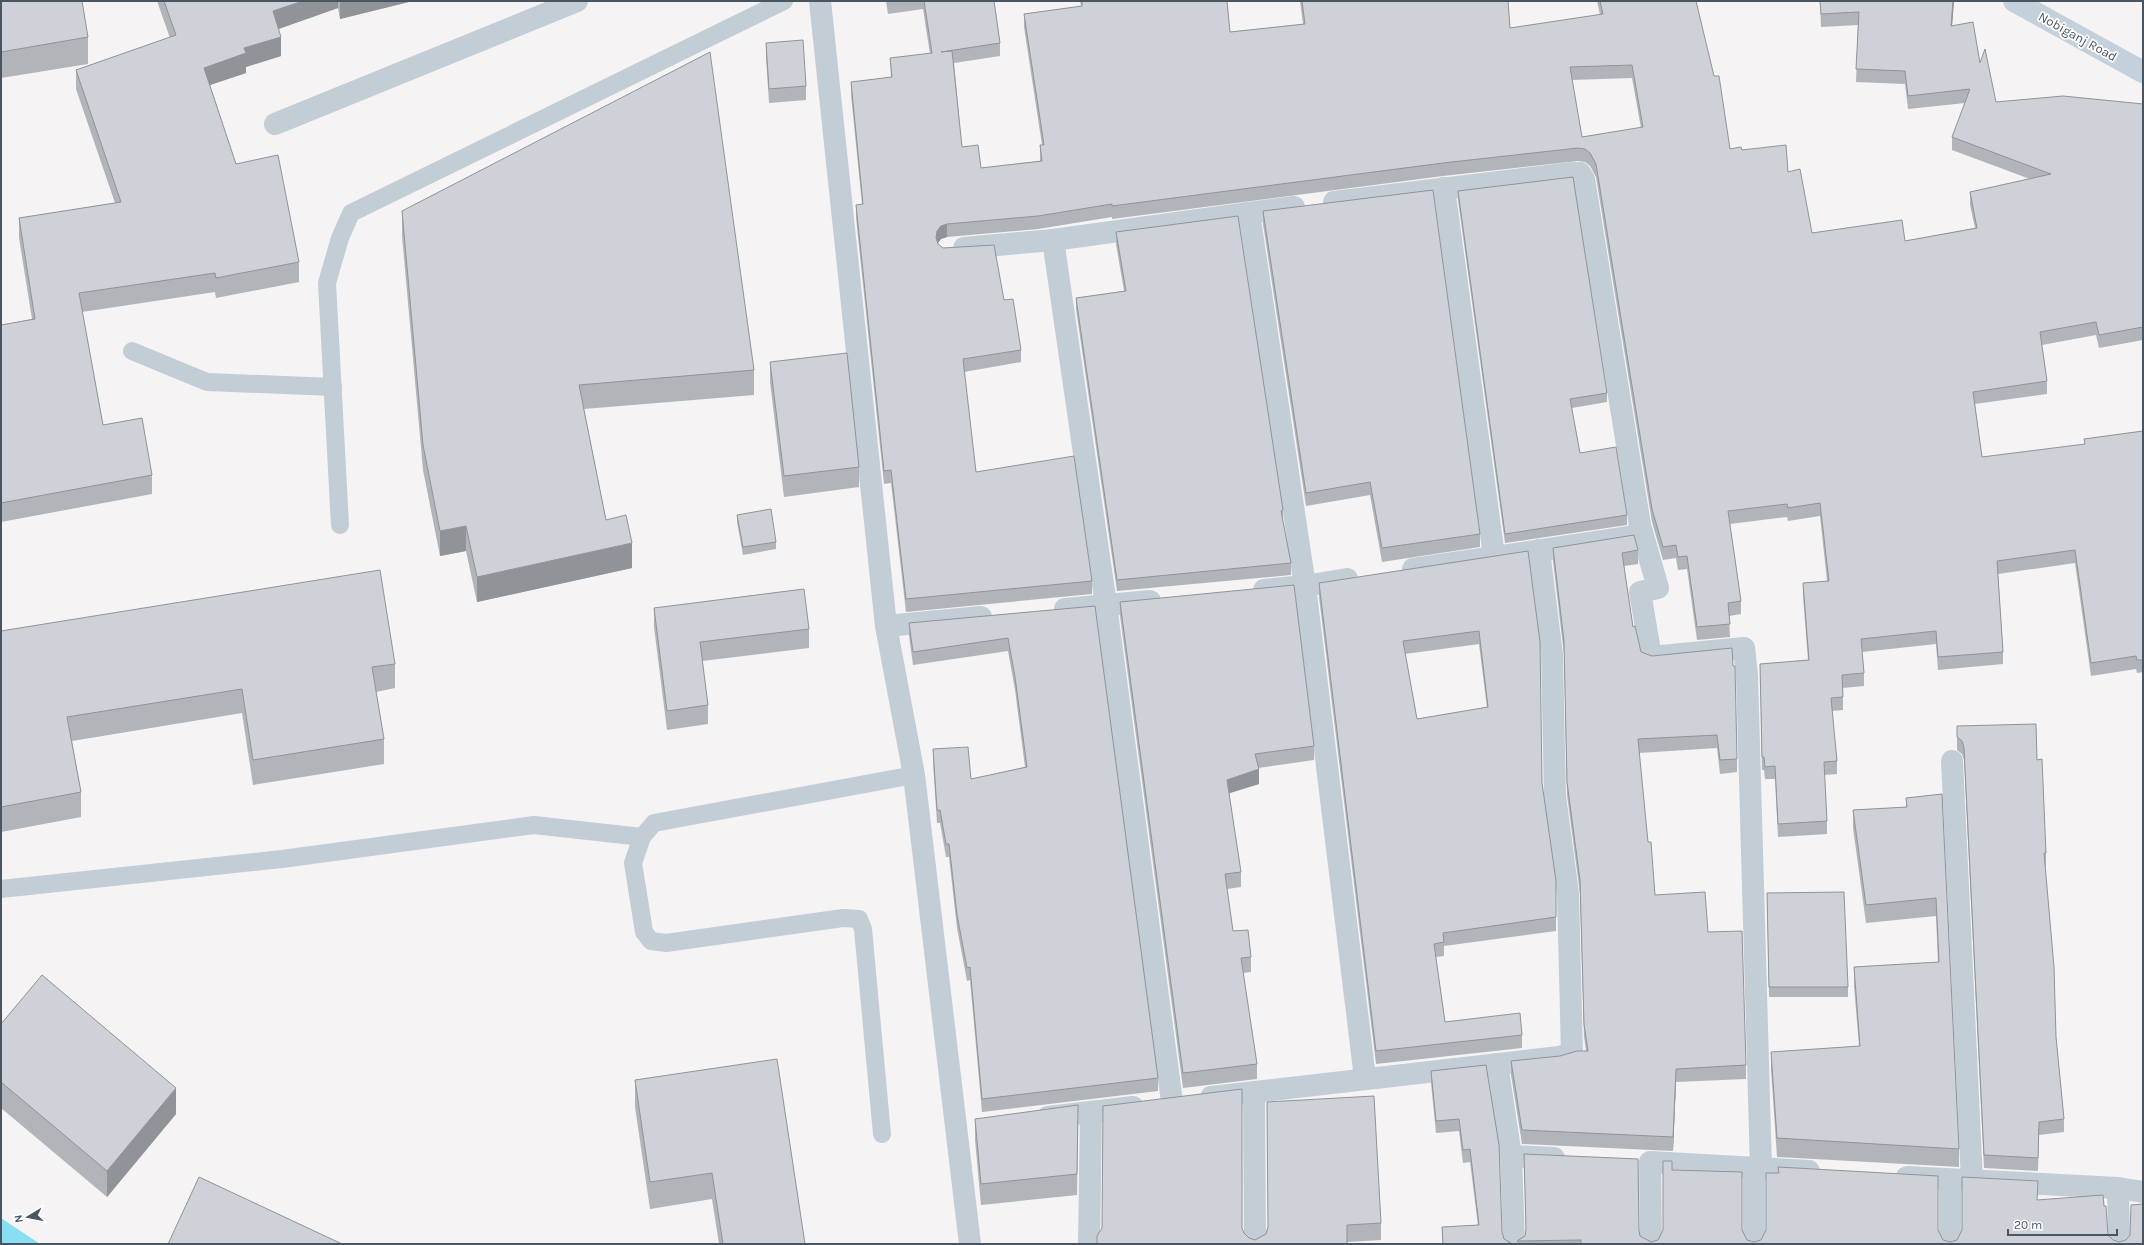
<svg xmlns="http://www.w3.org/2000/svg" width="2144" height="1245" font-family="Karla,sans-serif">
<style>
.water{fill:#8adef3}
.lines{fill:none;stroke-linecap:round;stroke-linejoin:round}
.service{stroke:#c3cdd5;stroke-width:18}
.minor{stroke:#c3cdd5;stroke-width:22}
.secondary{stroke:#c4d0dc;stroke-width:22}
.wall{fill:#b1b5ba;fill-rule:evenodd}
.shaded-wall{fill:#909397}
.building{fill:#ced2d8;stroke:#909397;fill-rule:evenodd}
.labels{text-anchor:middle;stroke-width:3.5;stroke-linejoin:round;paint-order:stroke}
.street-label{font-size:13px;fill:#495662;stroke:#fff}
</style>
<rect width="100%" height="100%" fill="#f5f3f3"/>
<!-- water -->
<path class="water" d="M1 1218 40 1244H1Z"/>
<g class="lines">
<!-- service -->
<g class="service">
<path d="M132 351 207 382 333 387"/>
<path d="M340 525 327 283 340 238 351 213 784 1"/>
<path d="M1 889 282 859 534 825 642 837"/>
<path d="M882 1134 863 929 859 919 843 918 666 943 651 941 644 932 633 863 642 837 654 823 914 775"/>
</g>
<!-- minor -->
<g class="minor">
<path d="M820 1 886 626 914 775 970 1244"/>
<path d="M275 124 577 1"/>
<path d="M1444 188 1494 556"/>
<path d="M1334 202 1572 173H1580L1584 179 1640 525 1636 536 1413 569"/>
<path d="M964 248 1053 240"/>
<path d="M1640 525 1658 588 1640 592 1651 657 1744 648 1747 675 1761 1168"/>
<path d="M1347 579 1305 586 1365 1078"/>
<path d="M1264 590 1305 586 1249 213 1294 207"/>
<path d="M1065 609 1150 601"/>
<path d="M886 626 981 617"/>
<path d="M1952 761 1972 1181"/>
<path d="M1497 1064 1511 1156"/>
<path d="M1254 1092 1255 1244"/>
<path d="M1211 1097 1559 1057 1572 1053 1568 894 1555 796 1552 655 1539 550"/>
<path d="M1172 1102 1106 605 1053 240 1249 213"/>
<path d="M1048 1117 1133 1107"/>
<path d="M1754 1167V1244"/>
<path d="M1907 1177 2118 1188 2143 1192"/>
<path d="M2118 1188 2119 1244"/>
<path d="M1089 1244 1091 1112"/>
<path d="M1514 1244 1511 1156 1554 1158"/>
<path d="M1651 1244 1650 1162 1809 1171"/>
<path d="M1950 1244V1180"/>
</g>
<!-- secondary -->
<path class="secondary" d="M2014 1 2143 72"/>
</g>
<!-- wall -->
<g class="wall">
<path d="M1 1 88 37V64L1 78Z"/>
<path d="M157 1H413L340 19 338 8 278 29 281 56 246 67V73L210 85 236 164 299 262V282L216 298 215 292 82 312 103 425 152 475V494L1 522V325L32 319 19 238V218L115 203 76 89V70L170 38Z"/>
<path d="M886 1H994L1000 43V56L954 63 962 147 981 168 1040 161V145H1042L1024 27V14L1081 6 1080 1H1227L1230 32 1303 24 1300 1H1508L1510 28 1600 15 1597 1H1696L1730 149 1742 150 1788 172 1812 233 1905 241 1975 228 1970 205V192L2030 179 1952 150V137L1965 103 1908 109 1905 84 1856 82 1858 25 1821 27 1820 1H1954L1952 26 1980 63 1996 102 2143 104V340L2099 348 2096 335 2042 345 2047 381V394L1975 404 1982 457 2084 445V439L2143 431V672L2137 673 2136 669 2091 676 2075 563 1998 574 2003 652V664L1938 670 1936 644 1862 652 1864 673V686L1843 688V710L1832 711 1837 761V774L1824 775 1827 821V834L1778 837 1775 779H1765L1764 770H1762L1760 664 1808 660 1803 596V583L1827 581 1820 516 1788 521 1787 517 1730 524 1741 601V614L1729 616 1730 637 1697 640 1687 569 1678 570 1676 558 1663 560 1652 522 1596 177 1590 166 1585 162 1578 161 1443 176 1112 219V217L1038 229 947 237 941 239 938 243V244L1004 300 1021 350V362L964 372 976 472 1092 581V594L906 612 891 483 884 484 856 218V205L862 204 851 95V82L891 77 890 58 930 54 923 9 888 14ZM1632 78 1641 128 1582 137 1572 80Z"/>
<path d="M766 43 806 86V100L769 103 766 57Z"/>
<path d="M1458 191 1607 393V402L1572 408 1580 453 1627 515V525L1505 543 1458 200Z"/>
<path d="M402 211 754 370V395L584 409 606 520 632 568 477 602 466 551 440 556 423 470 402 236Z"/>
<path d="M1263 211 1480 534V547L1382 562 1370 495 1306 506 1263 224Z"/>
<path d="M1116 232 1283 510V522L1291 563V575L1117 591 1076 309V298L1124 291 1116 244Z"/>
<path d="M770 362 859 467V487L784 497 770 382Z"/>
<path d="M737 515 776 542V549L743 555 737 522Z"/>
<path d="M1553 548 1638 550V564L1624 566 1633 627 1641 652 1652 656 1737 759V772L1720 774 1717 748 1639 753 1648 842 1655 895 1708 932 1746 1065V1079L1676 1082 1673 1151 1522 1144 1511 1075V1061L1560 1056 1586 1051 1584 1037 1580 894 1567 795 1564 655 1553 561Z"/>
<path d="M1528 551 1542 783 1556 917V931L1444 946V956L1436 957 1445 1022 1522 1035V1048L1376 1064 1319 597V583ZM1479 644 1487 708 1417 719 1405 654Z"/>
<path d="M1120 602 1314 746V760L1258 768 1259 784 1229 793 1241 872V887L1227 889 1233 931 1251 957V972L1243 973 1257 1064V1079L1183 1088 1120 616Z"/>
<path d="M1095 606 1158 1078V1091L982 1112 970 980 967 981 957 928 949 857H946L940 823H937L933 762V749L971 779 1025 767 1015 690 1008 651 913 665 909 636V623Z"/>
<path d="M654 608 809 629V648L702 661 708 705V724L667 730 654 627Z"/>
<path d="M1 631 395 664V688L376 692 384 739V764L253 785 242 713 72 741 81 792V817L1 832Z"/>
<path d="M1957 726 2037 760 2046 853V866H2045L2056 1037 2064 1119V1132L2039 1135 2038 1171 1984 1168 1964 760 1962 754 1957 750Z"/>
<path d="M1942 794 1959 1149V1167L1777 1157 1771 1070V1052L1859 1046 1854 986V967L1938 962 1936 916 1866 923 1853 828V810L1906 807V798Z"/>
<path d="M1767 893 1848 987V997H1769Z"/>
<path d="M1 1024 176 1114 107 1197 1 1108Z"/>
<path d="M1486 1065 1502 1232 1504 1239 1511 1244H1442V1227L1478 1226 1470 1162 1463 1163 1459 1131 1436 1133 1431 1083V1071Z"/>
<path d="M635 1080 805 1244H719L712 1199 650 1209 635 1107Z"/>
<path d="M975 1119 1078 1126 1077 1195 981 1205 975 1140Z"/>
<path d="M1524 1154 1639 1230 1640 1236 1651 1242 1658 1240 1663 1230 1672 1170 1742 1230 1747 1240 1754 1242 1761 1240 1766 1230 1778 1173V1167L1938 1230 1943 1240 1950 1242 1957 1240 2038 1200 2104 1206 2108 1235 2113 1240 2119 1242 2143 1244H1517V1241L1525 1236 1526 1231Z"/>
<path d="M1381 1223V1240L1347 1242 1097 1244 1242 1228 1244 1233 1249 1238 1255 1240 1266 1234 1267 1228Z"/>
</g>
<!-- shaded-wall -->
<g class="shaded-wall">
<path d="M303 1H338V8L273 31V11Z"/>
<path d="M340 1H413L340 19Z"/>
<path d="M1953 1H1954L1951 39V26Z"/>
<path d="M281 37V56L246 67V73L204 87V68L244 48Z"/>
<path d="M947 224V237L941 239 937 244 936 238 937 231 941 226Z"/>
<path d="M466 526V551L440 556V531Z"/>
<path d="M632 543V568L477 602V577Z"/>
<path d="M1259 769V784L1227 794V780Z"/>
<path d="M1676 1069V1082L1673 1151V1137Z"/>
<path d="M176 1088V1114L107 1197V1171Z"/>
</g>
<!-- building -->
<g class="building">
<path d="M1 1H82L88 37 1 52Z"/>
<path d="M164 1H303L273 11 281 37 244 48 246 53 204 68 236 164 278 155 299 262 216 278 215 273 79 293 103 425 142 418 152 475 1 503V325L35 319 19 218 121 202 76 70 176 35Z"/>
<path d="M924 1H994L1000 43 941 52 952 51 962 147 978 145 981 168 1042 161 1040 145H1044L1024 14 1082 6V1H1227L1230 32 1305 24 1302 1H1508L1510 28 1603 14 1600 1H1696L1714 76H1719L1730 149 1741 147 1742 150 1786 145 1788 172 1800 169 1812 233 1902 220 1905 241 1977 228 1970 192 2051 174 1952 137 1970 89 1908 96 1905 71 1856 69 1859 12 1821 14 1820 1H1953L1951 26 1973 22 1980 63 1985 49 1996 102 2063 96 2143 104V327L2099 335 2096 322 2040 332 2047 381 1973 392 1982 457 2085 444 2084 439 2143 431V660H2137L2136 656 2091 663 2075 550 1997 561 2003 652 1938 657 1936 631 1861 639 1864 673 1842 675 1843 697 1831 698 1837 761 1824 762 1827 821 1778 824 1775 766 1765 767 1764 757H1762L1760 664 1809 660 1803 583 1829 581 1820 503 1788 508 1787 504 1728 511 1741 601 1728 603 1730 624 1697 627 1687 556 1678 557 1676 545 1663 547 1652 509 1596 164 1590 153 1585 149 1578 148 1443 163 1112 206V204L1038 216 947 224 941 226 937 231 936 238 938 244 943 248 994 245 1004 300 1013 299 1021 350 963 359 976 472 1074 456 1092 581 906 599 891 470 884 471 856 205 863 204 851 82 892 77 890 58 932 53ZM1632 65 1643 127 1582 137 1570 67Z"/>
<path d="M803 40 806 86 769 89 766 43Z"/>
<path d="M710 52 754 370 579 385 606 520 626 515 632 543 477 577 466 526 440 531 423 445 402 211Z"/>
<path d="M1573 177 1607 393 1570 399 1580 453 1616 447 1627 515 1505 534 1458 191Z"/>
<path d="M1433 190 1480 534 1382 548 1370 482 1306 493 1263 211Z"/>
<path d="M1238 216 1283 510 1281 511 1291 563 1117 580 1076 298 1126 291 1116 232Z"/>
<path d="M847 353 859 467 784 476 770 362Z"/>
<path d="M771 509 776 542 743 547 737 515Z"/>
<path d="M1634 535 1638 550 1622 553 1633 627 1635 626 1641 652 1652 656 1732 648 1733 666H1735L1737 759 1720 760 1717 735 1638 739 1648 842H1651L1655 895 1705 892 1708 932 1742 931 1746 1065 1676 1069 1673 1137 1522 1130 1511 1061 1560 1056 1577 1051H1588L1584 1024 1580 880 1567 782 1564 641 1553 548Z"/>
<path d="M1528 551 1540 642 1542 783 1556 881V917L1443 933 1444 942 1434 944 1445 1022 1520 1013 1522 1035 1376 1051 1319 583ZM1479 631 1488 707 1417 719 1403 641Z"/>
<path d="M380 570 395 664 372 667 384 739 253 760 242 689 67 717 81 792 1 807V631Z"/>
<path d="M1294 585 1314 746 1255 754 1259 769 1227 780 1241 872 1225 874 1233 931 1248 930 1251 957 1241 958 1257 1064 1183 1073 1120 602Z"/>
<path d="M804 589 809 629 700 642 708 705 667 711 654 608Z"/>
<path d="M1095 606 1158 1078 982 1099 970 967 967 968 957 915 949 844H946L940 810H937L933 749 968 747 971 779 1027 767 1015 677 1008 638 913 652 909 623Z"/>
<path d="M2036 724 2037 760 2042 759 2046 853H2044L2054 967 2056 1037 2064 1119 2039 1122 2038 1158 1984 1155 1964 748 1962 741 1957 737V726Z"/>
<path d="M1942 794 1959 1149 1777 1138 1771 1052 1860 1046 1854 967 1939 962 1936 898 1866 905 1853 810 1907 807 1906 798Z"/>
<path d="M1844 892 1848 987H1769L1767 893Z"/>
<path d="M42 975 176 1088 107 1171 1 1082V1024Z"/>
<path d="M777 1059 805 1244H723L712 1173 650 1182 635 1080Z"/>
<path d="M1486 1065 1499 1145 1502 1232 1504 1239 1511 1243H1508V1244H1443L1442 1227 1479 1225 1470 1149 1463 1150 1459 1119 1436 1121 1431 1071Z"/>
<path d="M1242 1089V1228L1244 1233 1249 1238 1255 1240 1266 1234 1268 1227 1267 1102 1374 1096 1381 1223 1347 1225V1244H1097V1236L1102 1228 1103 1106Z"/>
<path d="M1078 1105 1077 1174 981 1184 975 1119Z"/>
<path d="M1524 1154 1638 1159 1639 1230 1640 1236 1651 1242 1658 1240 1663 1230V1161H1672V1170L1742 1172V1230L1747 1240 1754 1242 1761 1240 1766 1230V1173H1779L1778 1167 1938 1176V1230L1943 1240 1950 1242 1957 1240 1962 1230V1177L2038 1181 2037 1200 2103 1195 2104 1206H2106L2108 1235 2113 1240 2119 1242 2126 1240 2130 1235 2131 1205 2143 1204V1244H1581V1240L1517 1241 1525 1236 1526 1229Z"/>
<path d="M199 1177 342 1244H168Z"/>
</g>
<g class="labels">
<!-- street labels -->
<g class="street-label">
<text transform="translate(2078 36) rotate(29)" y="5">Nobiganj Road</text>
</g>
</g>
<!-- border -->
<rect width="2144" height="1245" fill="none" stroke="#495662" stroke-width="4"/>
<!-- north arrow -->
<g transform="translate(28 1217) rotate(260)" stroke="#ffffff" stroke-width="3" paint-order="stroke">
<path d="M0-3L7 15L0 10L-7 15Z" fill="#495662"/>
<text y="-6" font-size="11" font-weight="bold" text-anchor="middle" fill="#495662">N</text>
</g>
<!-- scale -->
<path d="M2008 1229v6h109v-6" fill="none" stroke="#495662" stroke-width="2"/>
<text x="2014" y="1229" font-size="12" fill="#495662" stroke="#ffffff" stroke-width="3" paint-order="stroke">20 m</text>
</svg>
